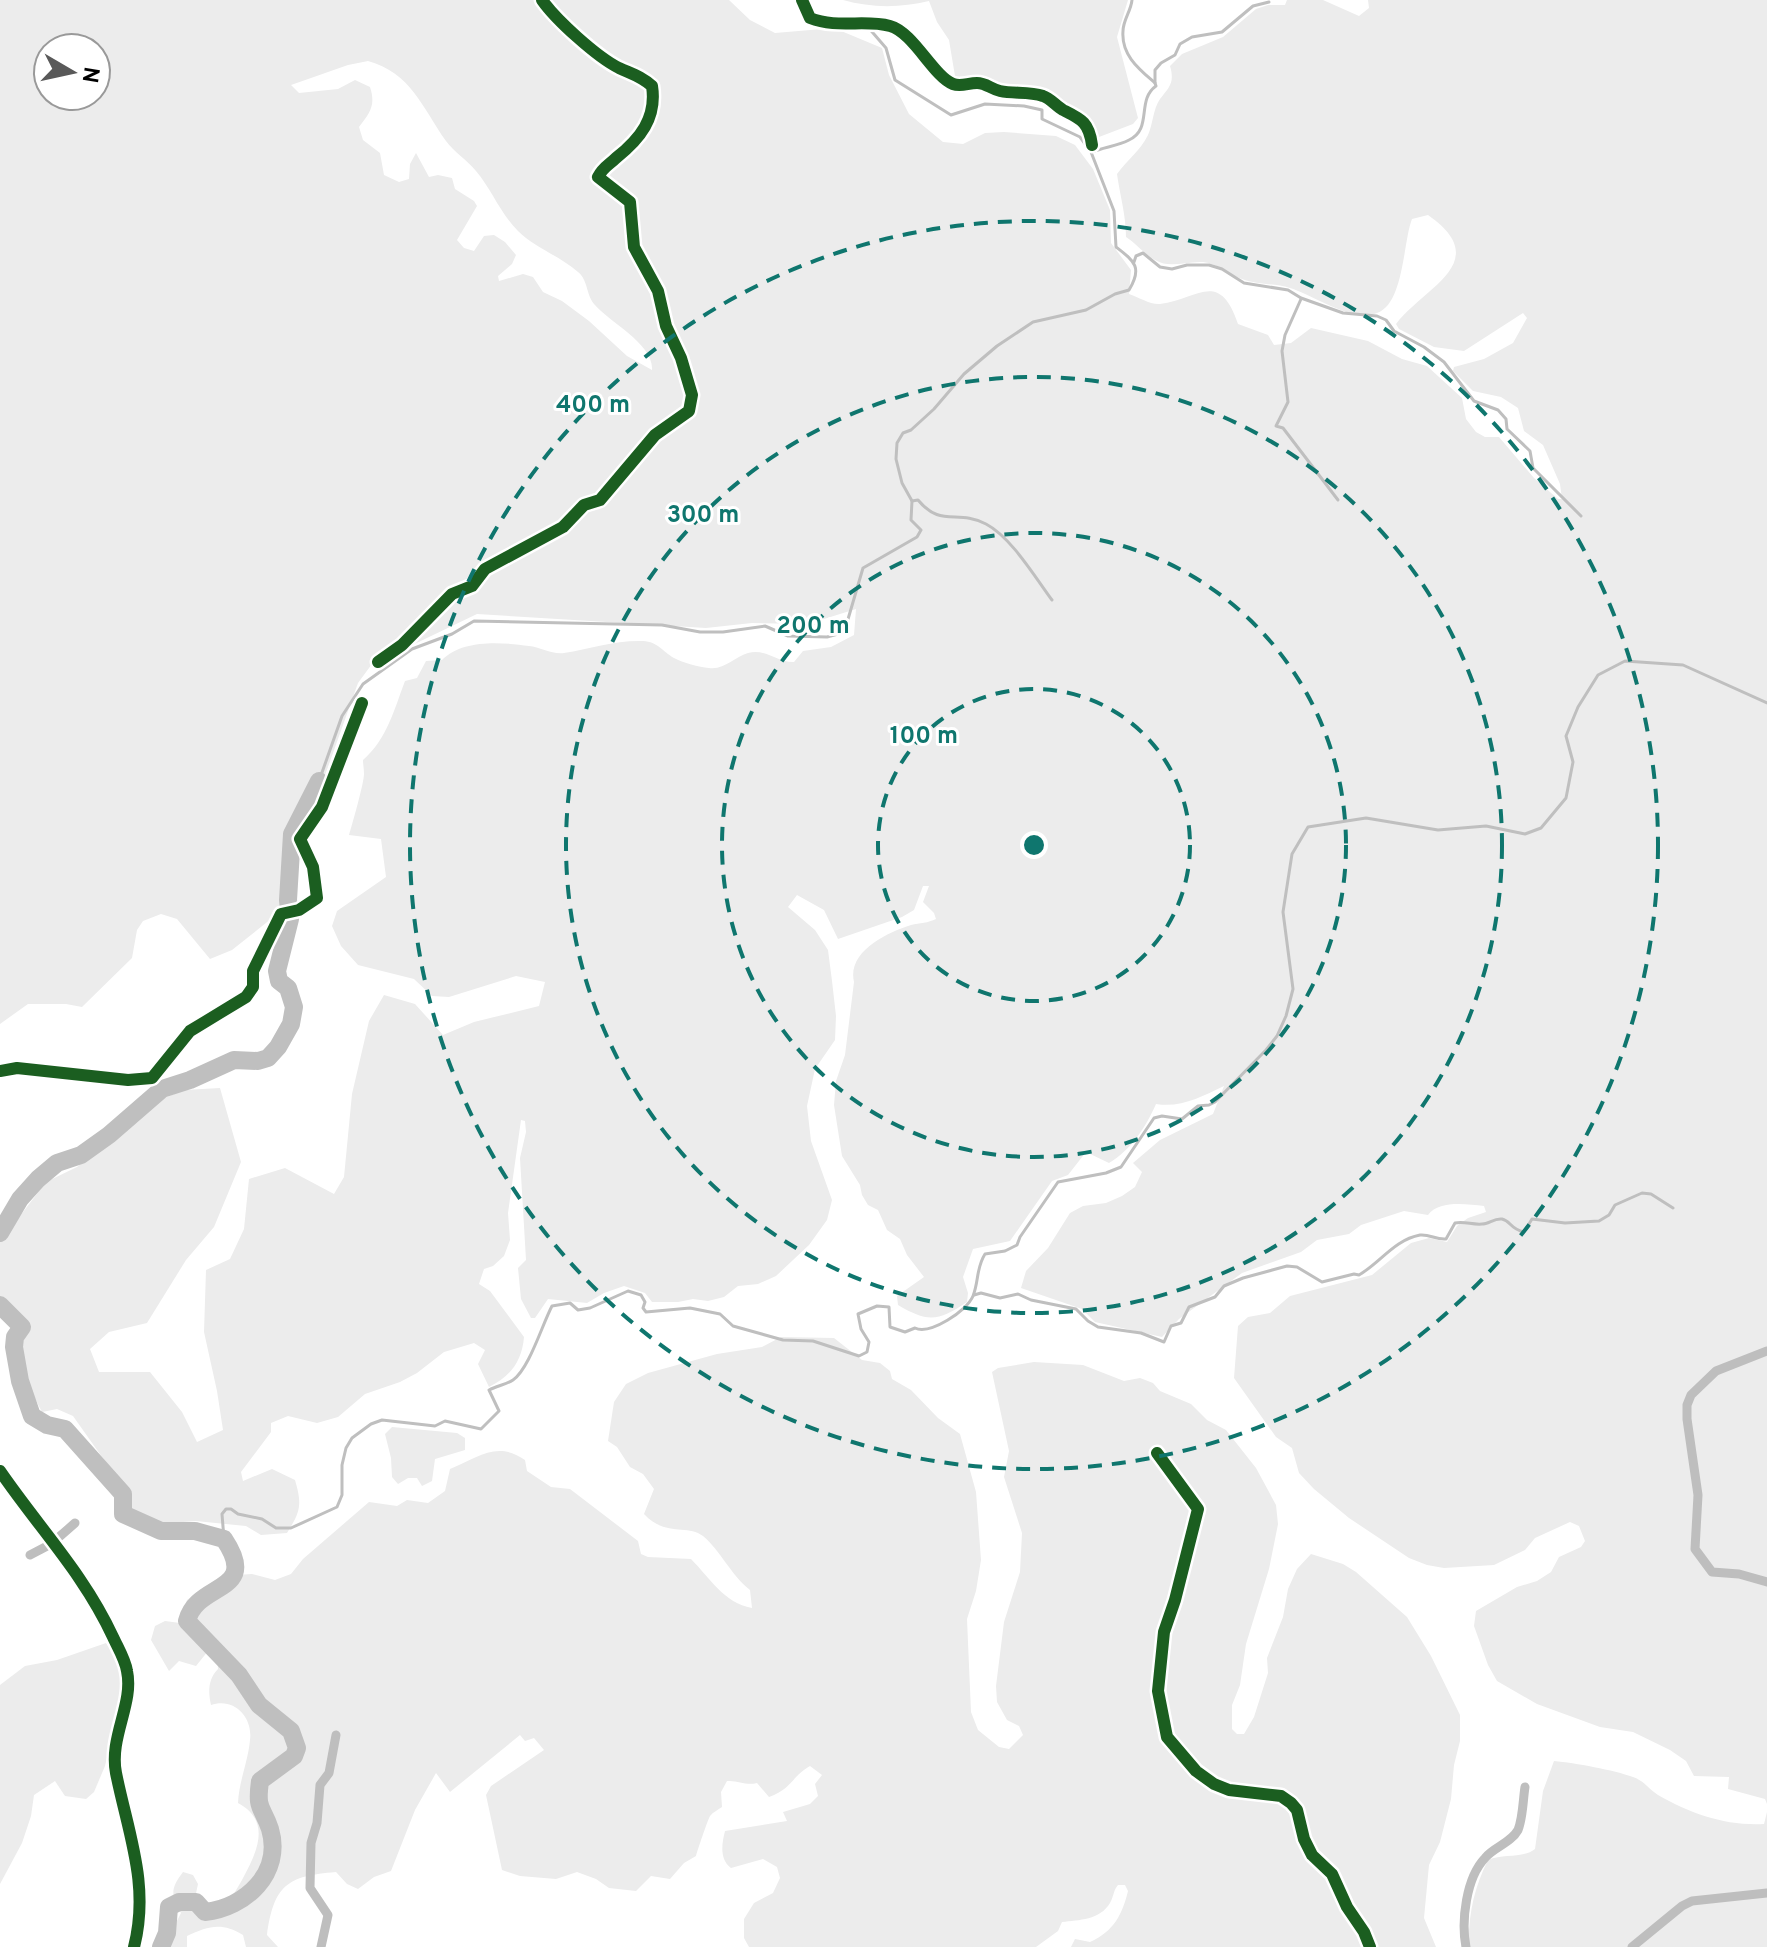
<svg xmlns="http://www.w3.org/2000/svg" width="1767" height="1947" font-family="Overpass,sans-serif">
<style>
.green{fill:#ececec;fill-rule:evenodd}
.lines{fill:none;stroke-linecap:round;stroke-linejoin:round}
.stream{stroke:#bfbfbf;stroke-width:3}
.river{stroke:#bfbfbf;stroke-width:18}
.street{stroke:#bebebe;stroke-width:9}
.cycleway-casing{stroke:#fff;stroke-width:17}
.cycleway{stroke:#1b5e20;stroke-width:12}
.ring{fill:none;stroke:#0f766e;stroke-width:4;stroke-dasharray:14 10}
.centre{fill:#0f766e;stroke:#fff;stroke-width:4}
.ring-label{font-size:24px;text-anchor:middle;font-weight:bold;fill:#0f766e;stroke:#fff;stroke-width:6;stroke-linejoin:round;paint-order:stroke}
</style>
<rect width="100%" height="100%" fill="#fff"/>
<!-- green -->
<g class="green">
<path d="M0 0H729L750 20 775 33 834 28 882 48 889 75 909 114 943 142 963 144 985 133 1004 132 1056 136 1075 145 1093 169 1110 210 1111 243 1131 270 1129 294C1138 297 1151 305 1160 304 1197 300 1219 268 1238 324L1268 335 1274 345 1291 343 1311 328 1368 341 1402 359 1427 366 1462 398 1466 419 1476 432 1485 437H1499L1534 478 1558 499H1562L1560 484 1543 445 1524 431 1518 408 1501 397 1473 391 1453 371 1454 367 1484 359 1513 343 1527 318 1523 313 1464 351 1434 347 1399 329 1396 324C1424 287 1495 262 1428 215L1412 219C1403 242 1404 304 1377 313 1351 323 1314 295 1290 288 1274 283 1257 285 1242 279 1228 274 1218 264 1203 262 1186 261 1170 269 1155 260 1144 254 1137 244 1126 237 1126 215 1120 196 1117 174 1127 160 1140 151 1148 135 1153 124 1153 109 1160 99 1169 87 1175 83 1170 66L1182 54 1223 37 1256 9 1268 5H1285L1287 0H1323L1359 16 1369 8 1368 0H1767V1804L1765 1799 1728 1789 1729 1777 1694 1776 1686 1761 1670 1750 1633 1732 1600 1727 1537 1704 1497 1681 1488 1665 1474 1626 1476 1611 1517 1587 1537 1581 1551 1572 1559 1557 1581 1547 1585 1541 1579 1526 1570 1522 1535 1538 1525 1550 1494 1565 1444 1568 1427 1565 1409 1558 1349 1518 1314 1489 1299 1473 1292 1448 1276 1437 1234 1378 1238 1326 1248 1317 1270 1313 1290 1296 1372 1275 1411 1243 1429 1238 1447 1242 1457 1226 1468 1218 1486 1212 1484 1206C1466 1204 1439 1200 1428 1215L1404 1211 1361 1225 1349 1234 1317 1240 1301 1252 1242 1273 1179 1319 1162 1337 1095 1322 1082 1309 1021 1288 1026 1271 1048 1248 1070 1213 1083 1206 1106 1203 1122 1196 1135 1187 1142 1172 1133 1163 1160 1140 1213 1114 1224 1086C1201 1097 1181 1108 1156 1104 1146 1127 1131 1150 1109 1163L1086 1152 1068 1175 1052 1181 1010 1241 973 1249 963 1277 968 1293 967 1302C939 1321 928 1323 898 1305L897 1296 924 1277 907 1255 900 1239 887 1230 878 1210 868 1205 862 1195 860 1185 842 1156 834 1105 836 1081 845 1055 854 982C847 952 886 933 911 925 920 923 928 923 936 919L934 913 923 902 929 886H923L914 910 902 917 838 939 824 910 797 895 788 907 815 930 828 950 832 981 836 1016 835 1040 815 1069 807 1106 811 1141 832 1200 827 1220 809 1245 776 1276 758 1284 738 1286 724 1297 708 1301 693 1299 678 1302H652L645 1293 624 1286 604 1293 587 1303 548 1299 535 1318H531L521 1299 518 1268 526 1260 520 1158 526 1132 525 1121 521 1120 508 1213 510 1240 504 1256 493 1266 484 1269 479 1284 490 1291 524 1337C522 1361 511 1376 489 1387L478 1364 485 1350 474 1343 444 1352 417 1373 400 1382 365 1394 338 1417 317 1423 288 1416 271 1423V1432L241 1472 243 1481 272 1469 295 1480C302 1504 301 1511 287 1533L261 1535 246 1526 196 1521 157 1524 134 1513 119 1481 73 1416 57 1409 42 1412C34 1397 23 1373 22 1355 22 1341 24 1329 22 1315L0 1299V1242L46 1182 77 1167 157 1101 184 1090 220 1088 241 1162 214 1227 186 1260 147 1323 109 1332 90 1349 99 1372H150L182 1412 197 1442 223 1430 217 1391 204 1332 206 1270 230 1259 244 1229 249 1179 285 1168 334 1194 344 1177 352 1094 369 1021 384 995 415 1004 443 1035 474 1022 539 1006 545 982 516 976 449 997 432 996 414 979 358 965 341 946 332 926 337 911 386 877 381 839 349 835C352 825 364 783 364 774 364 769 363 764 363 760 387 739 394 710 405 681L417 678 426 661 442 660C462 639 502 642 529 646 540 647 553 655 564 653 590 649 616 640 643 641 658 642 662 651 674 658 683 663 699 667 709 668 725 670 734 657 748 653 766 648 778 663 794 662L803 651 831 647 854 635 856 609 808 624 752 623 706 628 477 614 404 649 380 653 358 683 323 781 292 825 286 907 232 950 210 959 177 919 161 914 143 921 137 930 132 958 82 1007 66 1004H28L0 1024ZM48 48H96V96H48ZM368 61C411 73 422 107 446 141 454 152 467 160 476 171 492 190 500 213 518 231 535 248 560 256 578 272 588 280 586 294 594 304 609 322 654 344 652 370L627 356 589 321 562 301 543 292 533 277 523 274 499 281 498 276 512 264 516 255 505 242 494 235 484 236 474 251 464 248 457 240 477 206 474 201 455 189 452 178 438 175 429 177 416 153 410 164 409 179 399 182 384 175 380 153 363 140 359 127C370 113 376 105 370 87L355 80 338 89 299 93 291 85 348 65Z"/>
<path d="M843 0H1128L1117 37 1138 118 1133 124 1099 137C1083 110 1070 111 1051 91L1002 85 979 78 964 81 955 76 949 40 937 22 929 1C900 8 871 8 843 0Z"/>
<path d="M781 1337 834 1338 862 1360 880 1363 890 1371 892 1379 911 1390 938 1418 960 1434 976 1492 981 1560 976 1591 967 1619 971 1712 978 1730 999 1747 1009 1749 1023 1735 1019 1726 1007 1720 997 1702 996 1686 1004 1622 1020 1572 1022 1533 1004 1477 1009 1451 992 1372 998 1368 1034 1362 1083 1365 1124 1381 1140 1378 1153 1383 1160 1391 1191 1404 1207 1420 1226 1430 1256 1468 1276 1505 1278 1524 1269 1569 1246 1644 1240 1685 1232 1705V1729L1237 1734H1244L1254 1717 1268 1673 1267 1658 1283 1617 1288 1589 1297 1569 1311 1554 1343 1564 1356 1572 1407 1617 1431 1656 1460 1715V1741L1454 1765 1451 1799 1440 1842 1429 1865 1424 1918 1436 1947H1071L1075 1939 1090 1942C1114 1931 1122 1915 1128 1891L1125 1885H1118C1113 1891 1114 1896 1110 1903 1100 1920 1079 1920 1062 1922L1058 1931 1036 1947H749L744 1938V1919L754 1903 773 1893 780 1878 777 1867 763 1859 731 1868C719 1859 722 1843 725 1831L787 1821 783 1812 810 1804 818 1796 815 1784 822 1775 810 1766C791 1777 792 1789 769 1797L757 1783C746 1786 738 1780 727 1781L721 1792 722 1807C718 1810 713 1812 710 1816 708 1819 697 1852 696 1856L684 1863 670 1879 651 1876 636 1891 609 1888 596 1879 577 1872 556 1879 520 1876 502 1870 486 1795 491 1786 544 1750 534 1738 525 1741 520 1735 450 1792 436 1773 415 1810 391 1871 374 1877 358 1889 347 1884 336 1872C287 1876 274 1885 267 1935L278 1947H246L243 1935C222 1922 208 1926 187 1936V1947H164L181 1913C171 1895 170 1889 183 1872L193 1875 198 1884 193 1907 200 1913C225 1912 231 1899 242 1880 256 1854 273 1822 238 1803 239 1781 248 1762 250 1740 253 1717 234 1697 211 1705 208 1692 208 1679 218 1669L217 1656 208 1651 196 1666 179 1661 169 1671 151 1640 155 1626 165 1621 180 1623 187 1600 221 1576 252 1574 275 1580 291 1574 303 1559 369 1502 397 1506 407 1500 428 1503 445 1491 450 1469C478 1458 496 1440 525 1460L527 1471 551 1487 570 1489 638 1541 641 1554 648 1557 691 1559C710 1578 724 1603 752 1608L750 1590C731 1575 720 1550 703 1536 687 1524 665 1537 644 1514L654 1489 643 1474 630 1467 617 1447 608 1441 614 1402 626 1384 648 1373 717 1354 762 1347Z"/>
<path d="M392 1427 457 1433 465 1438V1450L435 1459 432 1481 422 1486 417 1478H408L398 1484 392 1477 391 1458 385 1434Z"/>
<path d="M106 1643 121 1666 124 1683 105 1766 94 1792 86 1799 65 1796 55 1781 34 1795 31 1816 22 1843 0 1884V1685L25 1666 57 1660Z"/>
<path d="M1554 1761C1575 1763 1614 1770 1633 1777 1643 1780 1650 1790 1658 1795 1691 1814 1726 1826 1764 1824L1767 1812V1947H1469C1468 1915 1474 1888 1488 1860 1504 1853 1522 1859 1535 1849L1543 1791Z"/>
</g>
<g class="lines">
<!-- stream -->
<g class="stream">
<path d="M1155 83V70L1161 63 1175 55 1180 44 1192 37 1222 32 1253 6 1269 2"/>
<path d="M1092 152C1104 147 1118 146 1129 140 1153 129 1136 100 1156 86L1155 83C1139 69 1121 55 1123 31 1123 20 1131 11 1132 0"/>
<path d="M1134 262 1136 256 1143 253 1160 267 1172 269 1187 265H1209L1222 269 1244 283 1288 290 1301 298 1343 313 1377 316 1386 320 1394 331 1424 347 1444 362 1474 401 1498 410 1506 419 1507 429 1530 451 1533 468 1581 516"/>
<path d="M1301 299 1285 335 1282 351 1288 402 1276 426 1283 428 1338 500"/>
<path d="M912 501 918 500C941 528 957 509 986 524 1011 537 1035 577 1052 600"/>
<path d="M319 781 342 716 363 684 412 649 452 634 474 621 662 625 700 632H723L765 626 788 636 827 637 838 634 846 626 863 568 917 537 921 530 911 520 912 501 902 483 896 459 897 443 903 433 911 430 934 409 964 374 997 346 1033 322 1086 310 1115 294 1129 290C1143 267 1134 261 1116 247L1114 211 1091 152 1080 137 1042 119V110L1024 106 985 104 951 115 895 80 886 48 867 26"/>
<path d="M974 1295 981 1293 1000 1298 1018 1294 1031 1300 1076 1309 1088 1321 1098 1327 1141 1333 1164 1342 1171 1326 1181 1323 1189 1307 1215 1297 1224 1286 1243 1278 1287 1266 1297 1267 1322 1282 1354 1274 1359 1275C1381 1262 1394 1240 1420 1235 1430 1234 1436 1240 1446 1239L1455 1223C1465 1221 1472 1225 1482 1224 1489 1224 1494 1218 1502 1219 1511 1221 1510 1229 1524 1232L1532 1219 1565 1223 1599 1221 1609 1215 1615 1205 1642 1193 1651 1194 1673 1208"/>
<path d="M224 1539 222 1514 226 1509H231L238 1514 262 1519 276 1528H291L337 1507 342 1495V1465L346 1448 352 1438 371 1424 382 1420 435 1426 445 1421 481 1429 499 1411 489 1390C497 1386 507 1384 513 1380 529 1369 542 1325 552 1306L570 1303 578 1310 590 1308 628 1291 641 1295 645 1302 643 1308 646 1312 690 1308 720 1314 733 1326 783 1340 813 1341 859 1356 867 1352 869 1342 861 1329 858 1314 877 1306 889 1307 890 1327 905 1332 915 1328C930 1335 967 1311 973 1296 979 1281 976 1268 985 1254L1005 1251 1017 1245 1020 1237 1058 1182 1106 1173 1121 1167 1154 1118 1162 1116 1182 1119 1198 1106 1209 1105 1215 1102 1266 1050 1277 1036 1286 1016 1293 989 1283 912 1292 854 1308 827 1366 818 1438 830 1486 826 1525 834 1541 828 1566 798 1573 762 1566 736 1578 707 1598 675 1625 661 1683 665 1767 703"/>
</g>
<!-- river -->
<g class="river">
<path d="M0 1233 20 1199 38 1179 57 1163 81 1155 109 1135 162 1089 190 1080 234 1060 258 1061 268 1058 278 1047 291 1024 294 1007 288 988 279 981 277 971 290 919 288 900 292 834 319 781"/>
<path d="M0 1305 22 1327 15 1337 14 1347 20 1381 32 1416 47 1425 65 1429 123 1494V1514L161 1531H195L224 1539C261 1594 197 1581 187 1621L239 1675 259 1705 291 1731 297 1748 294 1756 260 1781C256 1811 262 1805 270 1829 283 1873 245 1908 205 1912L196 1902H179L169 1907 167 1933 161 1947"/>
</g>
<!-- street -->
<g class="street">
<path d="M802 0 810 18C838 29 864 19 890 26 913 32 934 77 953 84 961 87 968 83 977 83 986 83 991 89 1000 91 1014 94 1029 91 1043 96 1050 98 1056 106 1063 110 1081 119 1089 122 1092 145"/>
<path d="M378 662 402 645 452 594 472 586 485 569 563 527 584 505 600 500 655 435 689 411 692 395 681 358 666 326 658 291 634 247 630 202 598 177C603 167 609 165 616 158 640 139 657 118 652 86 641 76 632 74 619 68 597 57 556 20 542 0"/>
<path d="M0 1071 17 1068 128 1080 152 1078 190 1031 246 997 253 987V971L281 914 299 910 317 898 313 867 300 839 322 807 362 703"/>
<path d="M1767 1351 1716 1371 1691 1395 1687 1405V1419L1698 1495 1695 1549 1712 1572 1739 1574 1767 1582"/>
<path d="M1157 1453 1198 1509 1175 1600 1164 1632 1158 1691 1167 1737 1196 1771 1214 1784 1229 1790 1281 1796 1291 1803 1297 1810 1304 1839 1312 1855 1332 1874 1347 1907 1364 1932 1370 1947"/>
<path d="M0 1471C39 1528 84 1574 113 1637 118 1648 125 1659 127 1671 134 1704 109 1737 116 1773 128 1833 150 1885 134 1947"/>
<path d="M30 1555 51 1544 75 1523"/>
<path d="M321 1947 328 1915 310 1888 311 1843 317 1823 320 1785 329 1773 336 1735"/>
<path d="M1466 1947C1461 1921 1466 1878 1485 1858 1494 1847 1511 1843 1518 1830 1523 1818 1523 1799 1525 1787"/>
<path d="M1632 1947 1682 1906 1692 1901 1767 1893"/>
</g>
<!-- cycleway casing -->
<g class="cycleway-casing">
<g id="cycleway">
<path d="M802 0 810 18C838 29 864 19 890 26 913 32 934 77 953 84 961 87 968 83 977 83 986 83 991 89 1000 91 1014 94 1029 91 1043 96 1050 98 1056 106 1063 110 1081 119 1089 122 1092 145"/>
<path d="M378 662 402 645 452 594 472 586 485 569 563 527 584 505 600 500 655 435 689 411 692 395 681 358 666 326 658 291 634 247 630 202 598 177C603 167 609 165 616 158 640 139 657 118 652 86 641 76 632 74 619 68 597 57 556 20 542 0"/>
<path d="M0 1071 17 1068 128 1080 152 1078 190 1031 246 997 253 987V971L281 914 299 910 317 898 313 867 300 839 322 807 362 703"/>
<path d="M1157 1453 1198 1509 1175 1600 1164 1632 1158 1691 1167 1737 1196 1771 1214 1784 1229 1790 1281 1796 1291 1803 1297 1810 1304 1839 1312 1855 1332 1874 1347 1907 1364 1932 1370 1947"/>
<path d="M0 1471C39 1528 84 1574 113 1637 118 1648 125 1659 127 1671 134 1704 109 1737 116 1773 128 1833 150 1885 134 1947"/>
</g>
</g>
<!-- cycleway -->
<use href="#cycleway" class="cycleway"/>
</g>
<!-- distance rings -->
<g class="ring">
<circle cx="1034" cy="845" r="156"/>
<circle cx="1034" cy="845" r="312"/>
<circle cx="1034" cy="845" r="468"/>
<circle cx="1034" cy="845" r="624"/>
</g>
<circle cx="1034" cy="845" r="12" class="centre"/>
<g class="ring-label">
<text x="593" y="412">400 m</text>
<text x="703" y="522">300 m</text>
<text x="813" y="633">200 m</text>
<text x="924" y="743">100 m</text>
</g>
<!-- north arrow -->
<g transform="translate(72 72) rotate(99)"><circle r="38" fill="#ffffff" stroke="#999999" stroke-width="2"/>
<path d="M0-6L14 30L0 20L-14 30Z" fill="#595959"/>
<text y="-12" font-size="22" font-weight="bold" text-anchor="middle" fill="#000000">N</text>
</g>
</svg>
